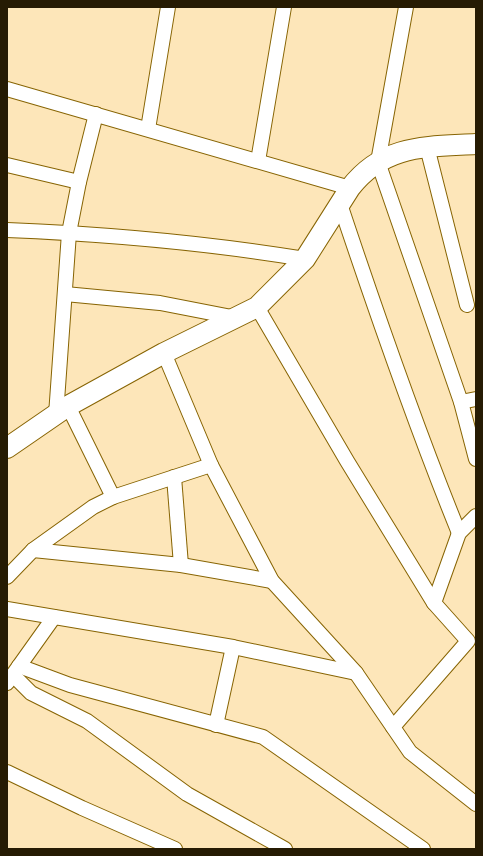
<svg xmlns="http://www.w3.org/2000/svg" width="483" height="856" font-family="Bitter,serif">
<style>
.lines{fill:none;stroke-linecap:round;stroke-linejoin:round}
.street-casing{stroke:#876403;stroke-width:16}
.secondary-casing{stroke:#876403;stroke-width:22}
.street{stroke:#fff;stroke-width:14}
.secondary{stroke:#fff;stroke-width:20}
</style>
<rect width="100%" height="100%" fill="#fde6b9"/>
<g class="lines">
<!-- street casing -->
<g class="street-casing">
<g id="street">
<path d="M406 7 378 162 461 402 476 459"/>
<path d="M7 89 350 188"/>
<path d="M148 129 168 7"/>
<path d="M427 147 467 305"/>
<path d="M258 161 284 7"/>
<path d="M7 165 79 182"/>
<path d="M340 204C377 315 415 425 459 533"/>
<path d="M7 230C106 234 207 243 305 259"/>
<path d="M65 294 160 303 237 318"/>
<path d="M257 307 347 461 434 603 468 641 393 727"/>
<path d="M461 402 476 399"/>
<path d="M68 406 113 497"/>
<path d="M56 415 69 233 79 182 96 114"/>
<path d="M211 465 272 581 356 673 410 752 476 804"/>
<path d="M174 477 181 565"/>
<path d="M33 550 181 565 272 581"/>
<path d="M7 577 33 550 93 507 113 497 211 465 164 353"/>
<path d="M434 603 459 533 476 516"/>
<path d="M7 609 233 647 356 673"/>
<path d="M19 666 70 685 263 737 423 849"/>
<path d="M13 675 31 693 87 721 187 794 285 849"/>
<path d="M7 683 54 617"/>
<path d="M216 725 233 647"/>
<path d="M7 772 82 808 175 849"/>
</g>
</g>
<!-- secondary casing -->
<g class="secondary-casing">
<path id="secondary" d="M7 448 68 406 164 353 257 307 305 259 350 188C384 144 426 147 476 144"/>
</g>
<!-- street -->
<use href="#street" class="street"/>
<!-- secondary -->
<use href="#secondary" class="secondary"/>
</g>
<!-- border -->
<rect width="483" height="856" fill="none" stroke="#261b03" stroke-width="16"/>
</svg>
